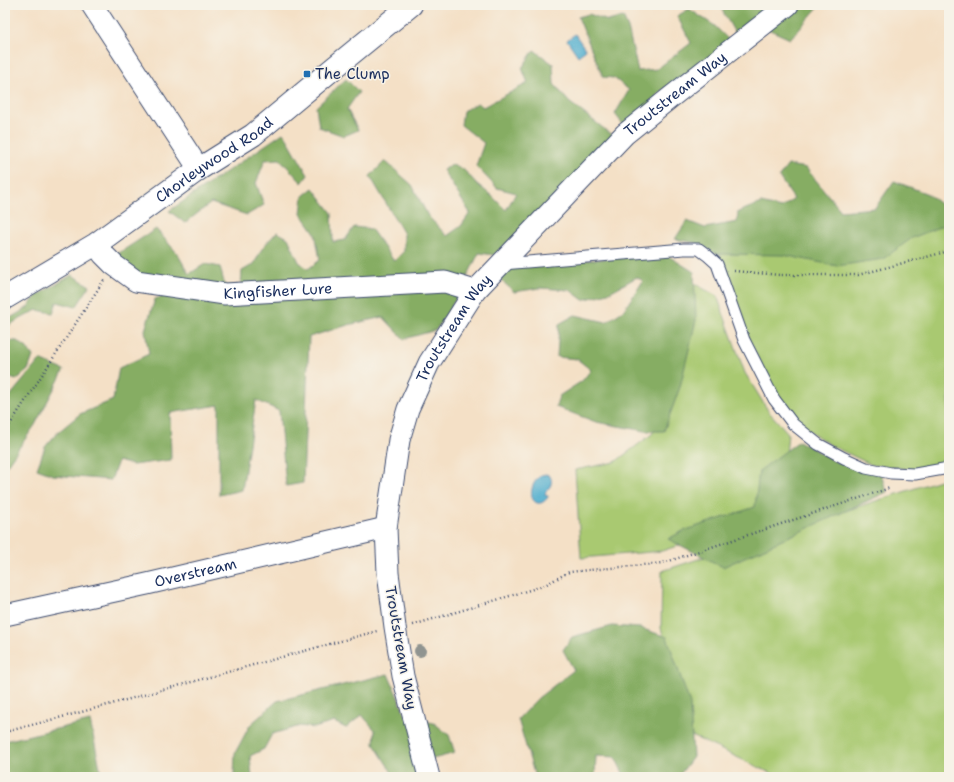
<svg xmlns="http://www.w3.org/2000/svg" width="954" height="782" font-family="'Shantell Sans',sans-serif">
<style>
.green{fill:#a9c971;stroke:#627c68}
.forest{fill:#86ad63;stroke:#506e60}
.water{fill:#50adce;stroke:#366e96}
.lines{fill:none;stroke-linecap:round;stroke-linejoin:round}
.lane-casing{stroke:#3c4a6e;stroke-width:13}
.street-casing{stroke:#3c4a6e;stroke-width:23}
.primary-casing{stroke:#3c4a6e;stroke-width:24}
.path{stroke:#3c4a6e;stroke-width:2.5;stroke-dasharray:1 3;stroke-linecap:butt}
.lane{stroke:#fff;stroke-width:11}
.street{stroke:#fff;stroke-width:21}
.primary{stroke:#fff;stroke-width:22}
.tree{fill:#909490}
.poi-dot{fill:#1f6fb2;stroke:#f7f3e8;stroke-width:1.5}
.labels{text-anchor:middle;stroke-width:3;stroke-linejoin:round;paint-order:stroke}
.poi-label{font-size:15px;fill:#1b2f5e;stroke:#f7f3e8;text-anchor:start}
.street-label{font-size:15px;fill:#1b2f5e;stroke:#f7f3e8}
</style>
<rect width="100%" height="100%" fill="#f7f3e8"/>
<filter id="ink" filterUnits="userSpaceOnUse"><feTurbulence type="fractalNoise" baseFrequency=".025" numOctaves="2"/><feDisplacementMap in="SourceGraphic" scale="8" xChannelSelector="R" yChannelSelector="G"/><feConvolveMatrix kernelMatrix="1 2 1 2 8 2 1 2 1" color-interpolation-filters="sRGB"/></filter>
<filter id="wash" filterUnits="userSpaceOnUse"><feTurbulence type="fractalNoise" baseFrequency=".012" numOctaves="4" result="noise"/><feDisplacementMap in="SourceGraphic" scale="16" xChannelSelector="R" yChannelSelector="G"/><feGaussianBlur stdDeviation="0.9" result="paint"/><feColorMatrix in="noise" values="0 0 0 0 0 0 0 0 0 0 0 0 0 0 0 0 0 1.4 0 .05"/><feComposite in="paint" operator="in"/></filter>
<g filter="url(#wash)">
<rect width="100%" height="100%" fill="#f4e0c6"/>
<!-- green -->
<g class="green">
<path d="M949 220V461L916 470 872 465 832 446 805 428 777 398 750 343 718 258 723 253Z"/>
<path d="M695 284 717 296 745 373 769 412 788 433 781 512 662 551 581 558 575 470 615 462 652 434 670 404Z"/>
<path d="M949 477V777H779L692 736 661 628 662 571Z"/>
</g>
<!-- forest -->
<g class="forest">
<path d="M727 5H820L790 39 768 29 736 35 722 10Z"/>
<path d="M689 9 715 26 731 42 697 68 659 93 651 107 625 127 615 114 629 90 614 78 603 77 578 17 589 14 608 21 623 17 628 28 638 71 657 69 691 43 677 16Z"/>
<path d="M534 50 553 64 554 84 569 102 615 137 536 218 494 255 479 253 456 299 436 330 404 339 383 317 348 325 309 337 303 483 286 486 279 411 256 400 242 490 219 495V405L170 413 171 460 133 465 118 461 111 480 53 475 37 469 45 447 57 433 80 414 113 400 119 368 149 354 145 330 155 299 176 292 137 277 111 258 156 229 177 253 189 274 205 264 220 267 225 286 241 285 242 271 254 264 263 247 277 232 288 238 299 262 308 269 320 260 315 233 301 213 303 196 313 188 332 213 333 242 345 240 354 227 371 229 394 261 404 251V234L370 176 385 161 412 185 428 216 447 236 461 226 470 213 443 170 452 165 463 169 477 184 493 197 506 210 516 193 497 188 476 166 484 143 461 125 463 111 478 103 483 107 528 83 522 68Z"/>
<path d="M346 79 359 92 347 109 358 130 344 136 319 127 316 107Z"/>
<path d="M283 133 288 140 308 175 302 183 280 159 265 160 256 183 264 205 247 215 211 203 185 223 169 211Z"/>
<path d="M788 165 806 168 841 211 875 208 894 181 928 194 949 211V223L912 238 883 259 837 266 783 255 715 254 696 243 675 239 687 221 705 228 737 222 738 212 761 203 781 208 794 199 779 177Z"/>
<path d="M665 254 694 272 696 320 680 387 664 431H645L596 422 556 407 559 396 582 381 591 370 577 359 557 357 559 324 575 315 606 322 623 311 643 281 637 277 608 293 583 300 570 290 540 288 514 292 500 279 503 267Z"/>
<path d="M72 275 90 286 76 307 57 302 53 313 37 310 9 325 5 326V321L27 308 36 296Z"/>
<path d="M8 341H17L26 347 33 356 28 370 16 380 5 376V345Z"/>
<path d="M40 360 64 370 35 425 5 468V402Z"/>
<path d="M799 441 836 462 880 472 887 492 723 567 668 539 683 531 755 507 759 471Z"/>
<path d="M612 626 640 628 667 637 690 704 693 757 678 777H625L615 757 596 756 595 777H535L518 719 538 698 574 670 563 650 572 637Z"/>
<path d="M388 674 407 718 434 723 449 735 455 753 414 764 417 777H394L391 771 374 744 375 730 362 715 346 728 334 722 314 728 300 726 272 734 264 749 250 756 252 777H218L234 776 235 753 250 725 277 701Z"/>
<path d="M90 721 102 777H5V741Z"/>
</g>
<!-- water -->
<g class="water">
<path d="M575 34 586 50 578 56 567 40Z"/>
<path d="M546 474 550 476C553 482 551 487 546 491L545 495 548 496V497C540 509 529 502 532 489 533 483 537 479 541 475Z"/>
</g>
</g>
<g filter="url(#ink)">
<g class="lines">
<!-- lane casing -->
<g class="lane-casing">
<path id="lane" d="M502 264 684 249H699L707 255 717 264 744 340 774 399 793 424 818 444 844 458 866 468 891 473 915 474 949 468"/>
</g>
<!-- street casing -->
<g class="street-casing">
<g id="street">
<path d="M92 5 199 169"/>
<path id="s1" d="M96 244 103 254 114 265 136 281 225 294 445 282 475 291"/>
<path id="s2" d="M5 615 147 584 386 528"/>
<path id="s3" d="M429 777 403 676 395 627 388 573 386 528 399 440 408 409 429 363 475 291 625 134 671 97 788 5"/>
</g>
</g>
<!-- primary casing -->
<g class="primary-casing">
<g id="primary">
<path id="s4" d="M5 298 96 244 199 169 253 135 335 67 411 5"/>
</g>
</g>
<!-- path -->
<g class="path">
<path d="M734 271 780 275H858L949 251"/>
<path d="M5 432 104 280"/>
<path d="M413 625 543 586 569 572 663 563 890 488"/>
<path d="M5 732 104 706 377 631"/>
</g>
<!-- lane -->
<use href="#lane" class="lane"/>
<!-- street -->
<use href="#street" class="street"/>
<!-- primary -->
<use href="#primary" class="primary"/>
</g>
<!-- trees -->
<circle class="tree" cx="420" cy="651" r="6"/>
</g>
<!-- markers -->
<rect class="poi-dot" x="303" y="70" width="8" height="8" rx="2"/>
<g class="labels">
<!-- poi labels -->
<g class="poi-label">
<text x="315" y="79">The Clump</text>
</g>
<!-- street labels -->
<g class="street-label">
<text dy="5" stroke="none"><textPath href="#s3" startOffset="792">Troutstream Way</textPath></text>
<text dy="5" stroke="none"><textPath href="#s4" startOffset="251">Chorleywood Road</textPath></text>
<text dy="5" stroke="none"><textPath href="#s1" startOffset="198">Kingfisher Lure</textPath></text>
<text dy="5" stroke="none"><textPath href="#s3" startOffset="468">Troutstream Way</textPath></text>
<text dy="5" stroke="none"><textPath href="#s2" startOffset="195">Overstream</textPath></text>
<text transform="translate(401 648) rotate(80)" y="5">Troutstream Way</text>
</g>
</g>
<!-- margin -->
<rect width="954" height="782" fill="none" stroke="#f7f3e8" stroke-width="20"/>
</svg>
